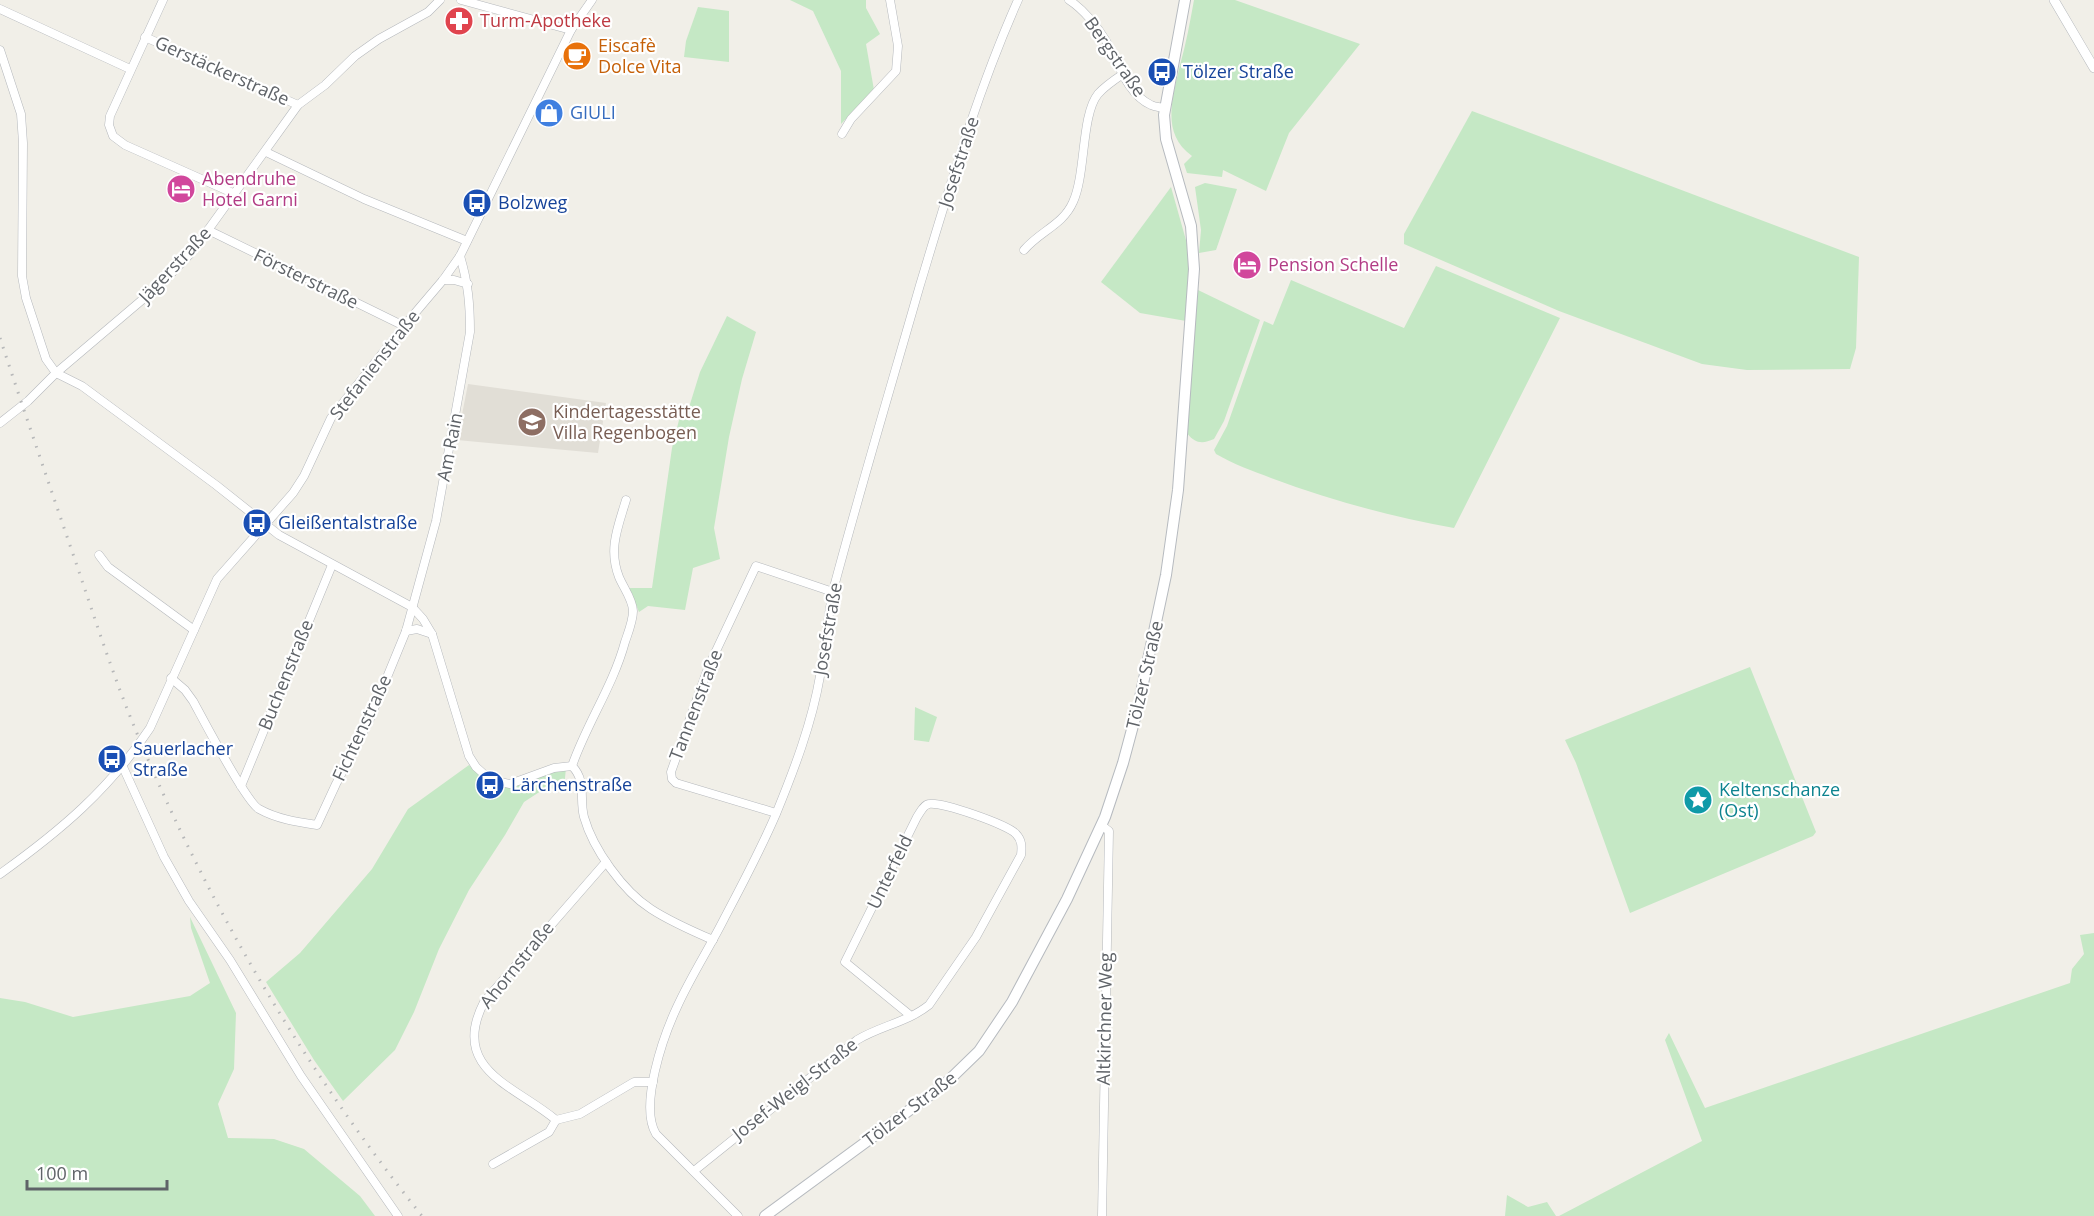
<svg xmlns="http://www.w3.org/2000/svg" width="2094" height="1216" font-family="'Open Sans',sans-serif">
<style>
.education{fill:#e1ded6}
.green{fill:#c5e8c5}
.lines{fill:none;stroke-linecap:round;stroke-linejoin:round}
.minor-casing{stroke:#b5b8bc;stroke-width:9}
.tertiary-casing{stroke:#b5b8bc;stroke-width:10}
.secondary-casing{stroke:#b6babf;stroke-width:12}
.minor{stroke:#fff;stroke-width:8}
.tertiary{stroke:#fff;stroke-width:9}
.secondary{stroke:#fff;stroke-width:10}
.rail{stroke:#b6b7b8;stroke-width:3;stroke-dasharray:1.5 8;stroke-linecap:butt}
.labels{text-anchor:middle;stroke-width:4.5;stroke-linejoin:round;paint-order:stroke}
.health-label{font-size:18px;fill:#be3a42;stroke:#fff;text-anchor:start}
.food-label{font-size:18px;fill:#c56008;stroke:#fff;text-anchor:start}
.street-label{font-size:18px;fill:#5f6368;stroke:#fff}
.transit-label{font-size:18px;fill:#164399;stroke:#fff;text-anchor:start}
.shop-label{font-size:18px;fill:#366cbe;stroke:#fff;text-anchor:start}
.hotel-label{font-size:18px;fill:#b23c85;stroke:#fff;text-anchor:start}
.education-label{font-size:18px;fill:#785e54;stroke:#fff;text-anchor:start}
.culture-label{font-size:18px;fill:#0d838f;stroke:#fff;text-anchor:start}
</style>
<rect width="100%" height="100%" fill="#f1efe8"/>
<!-- education -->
<path class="education" d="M468 384 606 403 598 453 457 440Z"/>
<!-- green -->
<g class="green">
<path d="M790 0H866V8L880 34 866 44 874 90 841 124V71L813 11Z"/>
<path d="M1194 0H1235L1360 44 1289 133 1266 191 1223 170 1222 177 1187 173 1184 164 1192 156C1160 133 1173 97 1180 65 1186 44 1190 22 1194 0Z"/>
<path d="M698 7 729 11V62L684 57 686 41Z"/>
<path d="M1472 111 1859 257 1856 348 1850 369 1747 370 1702 364 1559 311 1404 244V234Z"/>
<path d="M1205 183 1237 189 1216 250 1199 253 1201 230 1195 187Z"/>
<path d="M1171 187 1189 251 1186 321 1140 313 1101 282Z"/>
<path d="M1436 266 1560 318 1454 528C1392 517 1330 500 1271 478 1253 471 1233 464 1216 454L1214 450 1227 426 1264 321 1273 325 1291 280 1404 328Z"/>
<path d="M1198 290 1260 320 1224 421 1214 439C1203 444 1195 444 1187 433Z"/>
<path d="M727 316 756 332 742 379 729 437 714 528 720 559 693 568 685 610 648 606 639 612 629 588H652L672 448 680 416 686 417 700 372Z"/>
<path d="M1750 667 1816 832 1813 836 1630 913 1576 763 1565 740Z"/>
<path d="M915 707 937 717 929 742 914 740Z"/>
<path d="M469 765 483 779 496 785 511 787 539 776 566 768 564 788 544 789 524 802 505 835 469 890 439 949 414 1012 395 1050 343 1101 314 1060 266 982 300 953 372 869 408 809Z"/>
<path d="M190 917 236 1013 234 1069 218 1104 228 1138 274 1139 304 1149 360 1196 375 1216H0V998L25 1002 73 1017 190 996 210 983 191 928Z"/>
<path d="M2094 933V1216H1559L1702 1141 1665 1040 1669 1033 1705 1108 2070 983 2072 969 2084 954 2080 935Z"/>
<path d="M1507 1195 1528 1207 1547 1202 1556 1216H1505Z"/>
</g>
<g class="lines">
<!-- minor casing -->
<g class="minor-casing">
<g id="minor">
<path d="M163 0 110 116 109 125 113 136 125 145 235 194"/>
<path d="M461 0 571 30"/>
<path d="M1069 0C1083 9 1098 27 1106 41 1118 62 1127 94 1151 105 1155 107 1160 107 1164 108"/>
<path d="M0 9 130 69"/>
<path d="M145 37 298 105"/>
<path d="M0 50 21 114 23 143 22 276 26 298 46 359 56 373 82 386 216 485 279 535 412 607 423 619 432 634 469 756 476 767 485 775 496 781 510 784 554 768 572 766"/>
<path d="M842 134 851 119 896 71 898 46 890 0"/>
<path d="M266 152 364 199 467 241"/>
<path d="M208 230 404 326"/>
<path d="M1024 250C1040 231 1063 225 1073 202 1086 174 1081 115 1098 94 1105 86 1114 80 1123 74"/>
<path d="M443 280H454L468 284"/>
<path d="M0 423 28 401 56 373 162 283 190 254 208 230 298 105 325 85 355 56 379 39 428 12 440 0"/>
<path d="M99 555 108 567 194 630"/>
<path d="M406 631 417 629 432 634"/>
<path d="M171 678 185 690 193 701C203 719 246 802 259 809 277 819 297 822 317 825L336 784 369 721 406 631 436 521 470 332C470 303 468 283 460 256"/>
<path d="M572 766C587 723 613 686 625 642 628 633 633 621 633 611 633 600 623 587 619 577 608 549 618 527 626 500"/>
<path d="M572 766C587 781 579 799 584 817 593 849 623 891 651 909 671 922 692 931 713 940"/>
<path d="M123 767 164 857 189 901 230 960 301 1076 398 1216"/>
<path d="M241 786 332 565"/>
<path d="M776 813 676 783 672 779 671 772 708 668 756 566 833 592"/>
<path d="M1101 825 1109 831 1102 1216"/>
<path d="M606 862 484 1002C449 1070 516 1086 556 1120L580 1114 634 1082H653"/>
<path d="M0 874C60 831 109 790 150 728L217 579 293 493 304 476 331 418 404 326 443 280 460 256 571 30 592 0"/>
<path d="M493 1164 549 1132 556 1120"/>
<path d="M694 1171 857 1040C880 1026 908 1022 929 1005L976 937 1021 855C1022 847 1022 840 1016 834 1009 825 940 801 929 804 923 805 920 813 917 817L845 962 911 1016"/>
<path d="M738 1216 656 1134C639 1106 663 1037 677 1007 691 976 710 947 725 917 743 883 761 849 776 814 794 770 812 723 820 676 826 647 827 616 834 587 861 486 891 386 920 285 949 189 977 92 1018 0"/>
</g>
</g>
<!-- tertiary casing -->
<g class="tertiary-casing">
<path id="tertiary" d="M2054 0 2094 68"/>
</g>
<!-- secondary casing -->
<g class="secondary-casing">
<path id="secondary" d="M765 1216 945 1084 979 1051 1012 1002 1067 899 1105 817 1123 763 1138 707 1166 575 1178 490 1194 269 1191 226 1166 139 1164 115 1185 0"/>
</g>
<!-- minor -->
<use href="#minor" class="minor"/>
<!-- tertiary -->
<use href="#tertiary" class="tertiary"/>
<!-- secondary -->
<use href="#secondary" class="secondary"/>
<!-- rail -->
<path class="rail" d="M0 338C24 411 49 484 74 557 95 619 115 682 141 743 212 912 307 1072 422 1216"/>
</g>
<!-- icons -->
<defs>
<g id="pharmacy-disc" transform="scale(1.5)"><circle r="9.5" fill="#e0444e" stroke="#fff"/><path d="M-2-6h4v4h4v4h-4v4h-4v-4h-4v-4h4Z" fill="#fff"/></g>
<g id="cafe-disc" transform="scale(1.5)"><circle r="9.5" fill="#e8710a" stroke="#fff"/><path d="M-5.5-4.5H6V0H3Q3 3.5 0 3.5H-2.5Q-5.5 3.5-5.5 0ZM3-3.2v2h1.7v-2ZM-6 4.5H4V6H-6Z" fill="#fff"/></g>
<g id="bus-disc" transform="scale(1.5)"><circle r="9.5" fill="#1a4fb4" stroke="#fff"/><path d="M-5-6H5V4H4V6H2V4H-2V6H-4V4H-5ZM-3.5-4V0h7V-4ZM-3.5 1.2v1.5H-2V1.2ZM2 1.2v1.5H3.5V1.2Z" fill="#fff"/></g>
<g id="shop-disc" transform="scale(1.5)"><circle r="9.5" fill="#3f7fe0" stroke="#fff"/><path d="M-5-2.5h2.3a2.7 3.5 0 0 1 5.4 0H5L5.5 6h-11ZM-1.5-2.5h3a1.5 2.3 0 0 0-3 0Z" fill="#fff"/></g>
<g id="hotel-disc" transform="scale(1.5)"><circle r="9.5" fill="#d1479c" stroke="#fff"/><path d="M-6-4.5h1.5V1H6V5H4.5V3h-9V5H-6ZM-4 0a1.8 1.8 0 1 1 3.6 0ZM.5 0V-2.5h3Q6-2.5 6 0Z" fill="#fff"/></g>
<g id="school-disc" transform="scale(1.5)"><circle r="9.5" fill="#8d6e63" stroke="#fff"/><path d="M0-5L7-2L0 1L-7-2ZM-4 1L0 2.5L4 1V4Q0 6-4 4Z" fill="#fff"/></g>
<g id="sight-disc" transform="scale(1.5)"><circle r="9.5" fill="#0f9aa8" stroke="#fff"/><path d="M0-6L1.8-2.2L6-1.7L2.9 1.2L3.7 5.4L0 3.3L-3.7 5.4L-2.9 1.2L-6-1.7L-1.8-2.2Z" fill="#fff"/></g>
</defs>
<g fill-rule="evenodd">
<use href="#pharmacy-disc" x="459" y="21"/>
<use href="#cafe-disc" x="577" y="56"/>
<use href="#bus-disc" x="1162" y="72"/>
<use href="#shop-disc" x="549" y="113"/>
<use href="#hotel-disc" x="181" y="189"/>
<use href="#bus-disc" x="477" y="203"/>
<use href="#hotel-disc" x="1247" y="265"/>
<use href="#school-disc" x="532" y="422"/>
<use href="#bus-disc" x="257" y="523"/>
<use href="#bus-disc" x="112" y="759"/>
<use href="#bus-disc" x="490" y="785"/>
<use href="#sight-disc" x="1698" y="800"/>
</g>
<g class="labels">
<!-- health labels -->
<g class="health-label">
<text x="480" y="27">Turm-Apotheke</text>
</g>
<!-- food labels -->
<g class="food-label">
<text x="598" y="52">Eiscafè<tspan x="598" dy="21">Dolce Vita</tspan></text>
</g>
<!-- street labels -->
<g class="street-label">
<text transform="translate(1115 57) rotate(55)" y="6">Bergstraße</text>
<text transform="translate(222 71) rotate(24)" y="6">Gerstäckerstraße</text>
<text transform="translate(959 162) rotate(-72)" y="6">Josefstraße</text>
<text transform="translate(175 265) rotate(-47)" y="6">Jägerstraße</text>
<text transform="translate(306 279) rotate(26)" y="6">Försterstraße</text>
<text transform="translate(375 365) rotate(-52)" y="6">Stefanienstraße</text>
<text transform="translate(450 447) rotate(-79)" y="6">Am Rain</text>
<text transform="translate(828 629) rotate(-80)" y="6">Josefstraße</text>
<text transform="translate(286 675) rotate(-68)" y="6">Buchenstraße</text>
<text transform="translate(1145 675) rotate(-77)" y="6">Tölzer Straße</text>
<text transform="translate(696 705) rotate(-69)" y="6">Tannenstraße</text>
<text transform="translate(362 728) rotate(-65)" y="6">Fichtenstraße</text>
<text transform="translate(890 872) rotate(-64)" y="6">Unterfeld</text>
<text transform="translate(517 965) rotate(-51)" y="6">Ahornstraße</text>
<text transform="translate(1105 1019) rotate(-89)" y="6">Altkirchner Weg</text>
<text transform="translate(795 1089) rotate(-38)" y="6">Josef-Weigl-Straße</text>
<text transform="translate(910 1109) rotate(-37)" y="6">Tölzer Straße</text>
</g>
<!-- transit labels -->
<g class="transit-label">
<text x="1183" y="78">Tölzer Straße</text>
<text x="498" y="209">Bolzweg</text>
<text x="278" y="529">Gleißentalstraße</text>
<text x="133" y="755">Sauerlacher<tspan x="133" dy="21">Straße</tspan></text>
<text x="511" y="791">Lärchenstraße</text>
</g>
<!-- shop labels -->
<g class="shop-label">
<text x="570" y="119">GIULI</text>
</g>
<!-- hotel labels -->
<g class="hotel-label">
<text x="202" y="185">Abendruhe<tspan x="202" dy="21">Hotel Garni</tspan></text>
<text x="1268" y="271">Pension Schelle</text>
</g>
<!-- education labels -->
<g class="education-label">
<text x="553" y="418">Kindertagesstätte<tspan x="553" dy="21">Villa Regenbogen</tspan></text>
</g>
<!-- culture labels -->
<g class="culture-label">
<text x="1719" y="796">Keltenschanze<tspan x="1719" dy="21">(Ost)</tspan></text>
</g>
</g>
<!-- scale -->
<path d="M27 1180v9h140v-9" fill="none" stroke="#5f6368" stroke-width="3"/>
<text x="36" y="1180" font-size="18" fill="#5f6368" stroke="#ffffff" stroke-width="4.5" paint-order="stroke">100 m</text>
</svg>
